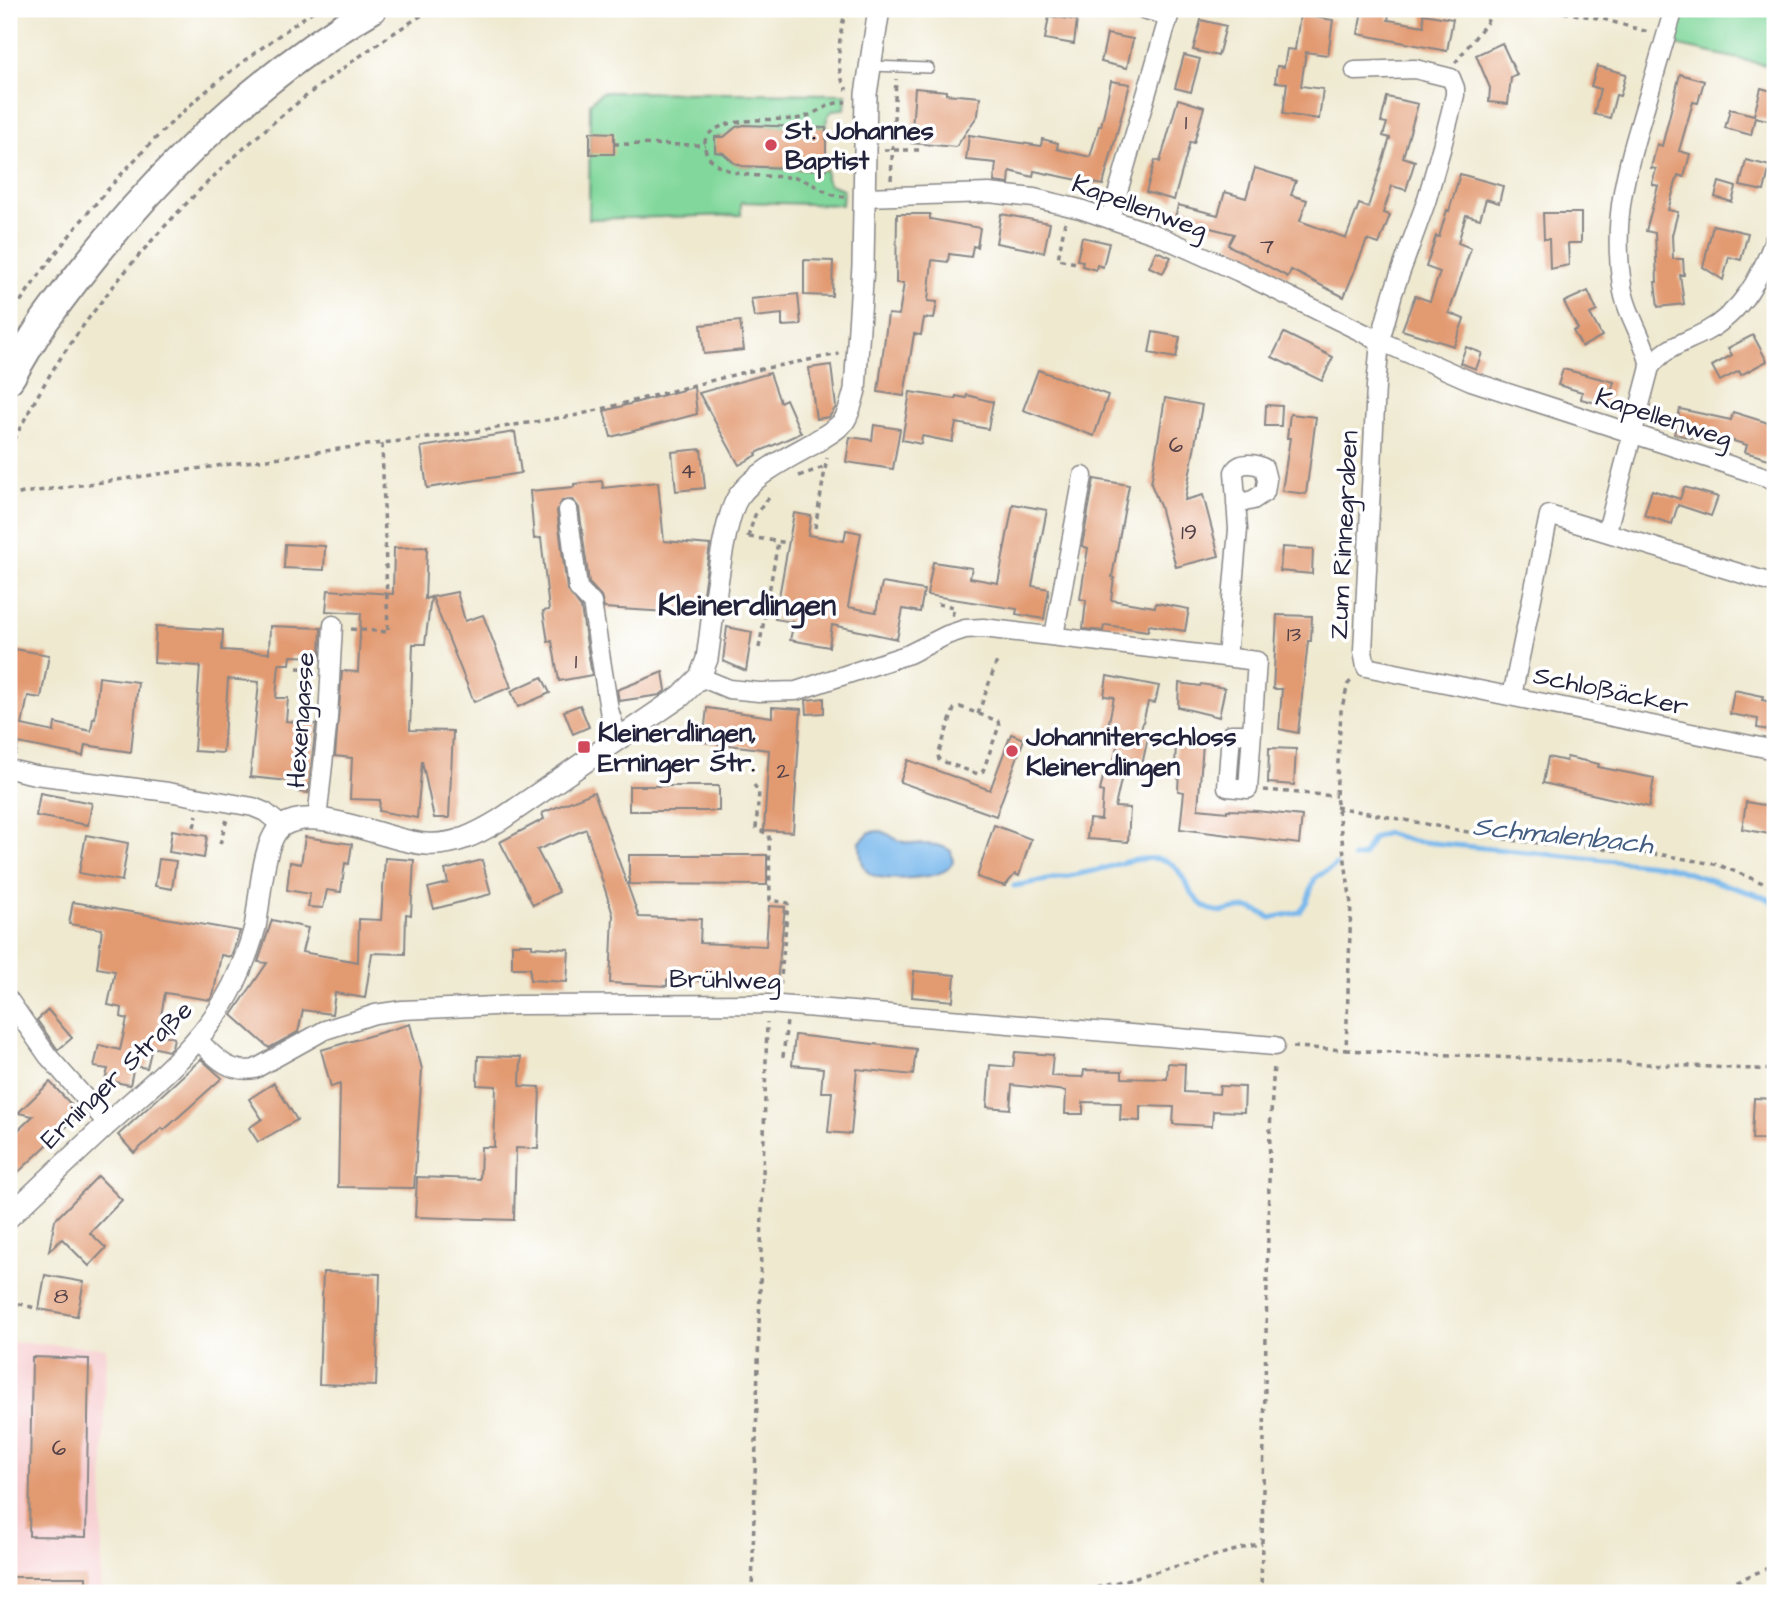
<svg xmlns="http://www.w3.org/2000/svg" width="1784" height="1602" font-family="'Architects Daughter',sans-serif">
<style>
.built{fill:#f7cfd1}
.green{fill:#82d89c;stroke:#527d6c;stroke-width:2}
.water{fill:#78b8ec;stroke:#4d6d94;stroke-width:2}
.lines{fill:none;stroke-linecap:round;stroke-linejoin:round}
.stream{stroke:#78b8ec;stroke-width:5}
.building{fill:#e29a71}
.service-casing{stroke:#888686;stroke-width:12}
.minor-casing{stroke:#888686;stroke-width:21}
.tertiary-casing{stroke:#888686;stroke-width:24}
.primary-casing{stroke:#888686;stroke-width:32}
.path{stroke:#888686;stroke-width:3.5;stroke-dasharray:5 5;stroke-linecap:butt}
.service{stroke:#fff;stroke-width:9}
.minor{stroke:#fff;stroke-width:18}
.tertiary{stroke:#fff;stroke-width:21}
.primary{stroke:#fff;stroke-width:28}
.poi-dot{fill:#d1495b;stroke:#fff;stroke-width:2.5}
.labels{text-anchor:middle;stroke-width:7;stroke-linejoin:round;paint-order:stroke}
.number-label{font-size:23px;fill:#524048}
.poi-label{font-size:26px;font-weight:bold;fill:#22223b;stroke:#fff;text-anchor:start}
.street-label{font-size:26px;fill:#22223b;stroke:#fff}
.water-label{font-size:28px;font-style:italic;fill:#445e82;stroke:#fff}
.quarter-label{font-size:30px;font-weight:bold;fill:#22223b;stroke:#fff}
</style>
<rect width="100%" height="100%" fill="#fff"/>
<filter id="ink" filterUnits="userSpaceOnUse"><feTurbulence type="fractalNoise" baseFrequency=".0143" numOctaves="2"/><feDisplacementMap in="SourceGraphic" scale="14" xChannelSelector="R" yChannelSelector="G"/><feConvolveMatrix kernelMatrix="1 2 1 2 8 2 1 2 1" color-interpolation-filters="sRGB"/></filter>
<filter id="wash" filterUnits="userSpaceOnUse"><feTurbulence type="fractalNoise" baseFrequency=".00686" numOctaves="4" result="noise"/><feDisplacementMap in="SourceGraphic" scale="28" xChannelSelector="R" yChannelSelector="G"/><feGaussianBlur stdDeviation="1.57" result="paint"/><feColorMatrix in="noise" values="0 0 0 0 0 0 0 0 0 0 0 0 0 0 0 0 0 1.4 0 .05"/><feComposite in="paint" operator="in"/></filter>
<g filter="url(#wash)">
<rect width="100%" height="100%" fill="#efe9d0"/>
<!-- built -->
<path class="built" d="M9 1342 106 1348 101 1593H9Z"/>
<!-- green -->
<g class="green">
<path d="M1684 9H1775V67L1675 45Z"/>
<path d="M602 92 846 94 845 109C831 108 826 114 826 128L744 125 732 130 726 137H716L715 152 725 153 730 160 742 166 826 170V179L829 184 843 189 842 205 741 202V215L589 219 590 103Z"/>
</g>
<!-- water -->
<path class="water" d="M880 831C888 833 893 838 900 841 917 847 936 840 951 851L953 862C951 865 949 868 946 870 933 878 882 883 869 873 860 865 861 853 860 842L870 832Z"/>
<g class="lines">
<!-- stream -->
<g class="stream">
<path d="M1353 858 1363 856 1373 838 1386 833 1413 841 1666 866 1767 898 1775 905"/>
<path d="M1014 886C1040 881 1067 877 1093 871 1107 868 1121 862 1135 860 1147 858 1162 857 1172 864 1186 874 1188 899 1209 909 1231 919 1238 896 1270 918L1300 912 1307 901 1315 878 1336 865"/>
</g>
</g>
<g id="blocks">
<!-- building -->
<g class="building">
<path d="M1362 10 1389 15 1388 20 1424 26 1423 14 1453 19 1447 51 1358 34Z"/>
<path d="M1300 15 1333 20 1328 55 1306 52 1301 86 1323 89 1319 119 1283 114 1287 83 1275 82 1277 66 1284 67 1287 49 1295 50Z"/>
<path d="M1049 16 1077 20 1074 44 1045 39Z"/>
<path d="M1201 20 1226 26 1218 56 1193 50Z"/>
<path d="M1107 34 1133 39 1127 68 1101 62Z"/>
<path d="M1502 43 1517 75 1511 78 1508 104 1489 102 1490 88 1476 55Z"/>
<path d="M1184 55 1200 59 1191 92 1175 88Z"/>
<path d="M1597 66 1626 74 1620 96 1616 95 1610 118 1594 114 1600 89 1591 86Z"/>
<path d="M1680 74 1704 81 1698 103 1693 102 1679 151 1690 154 1684 177 1678 175 1668 210 1678 212 1672 235 1673 259H1683L1684 275H1680L1684 304 1658 307 1655 282H1657L1655 233 1646 231 1658 186 1652 184 1656 169 1651 168 1657 144 1662 146Z"/>
<path d="M1111 81 1130 84 1103 185 1034 171 1033 177 1010 171 1009 184 994 182 996 163 966 160 969 135 1041 146 1042 139 1058 143 1057 149 1090 157 1099 126H1101Z"/>
<path d="M915 88 946 91V94L980 97 978 115 956 147 911 143Z"/>
<path d="M1761 88 1775 92V122L1755 117 1751 135 1725 128 1730 109 1754 115Z"/>
<path d="M1387 97 1418 104 1403 157 1415 161 1406 190 1392 186 1383 213 1390 215 1379 244 1367 240 1344 297 1291 270 1288 277 1228 245 1234 234 1175 219 1178 205 1218 215 1225 192 1246 198 1255 168 1296 181 1291 195 1307 200 1300 221 1346 238 1359 204 1368 207 1390 138 1383 136 1387 123 1381 122Z"/>
<path d="M1178 99 1204 107 1194 143 1190 142 1174 200 1146 192 1155 160 1160 162Z"/>
<path d="M744 125 826 128V170L742 166 734 163 723 153 715 152V137H724L736 127Z"/>
<path d="M590 132 614 133V154H590Z"/>
<path d="M1746 160 1770 166 1764 191 1740 186Z"/>
<path d="M1460 174 1503 186 1499 203 1486 199 1480 219 1466 215 1458 243 1471 248 1449 313 1464 319 1454 346 1402 330 1415 296 1430 301 1440 272 1426 267 1436 236 1439 237 1447 210 1449 211Z"/>
<path d="M1719 182 1736 187 1732 202 1715 197Z"/>
<path d="M1543 213H1581V243H1568L1569 265 1550 269 1549 239H1544Z"/>
<path d="M897 214H930V219L980 228 977 247 973 246 971 257 949 254 948 262 932 260 928 301 937 302 934 319 924 318 921 335 914 334 904 396 878 392 888 314 899 315 904 283H896Z"/>
<path d="M1001 214 1050 223 1044 252 996 243Z"/>
<path d="M1713 225 1748 233 1741 260 1729 257 1723 280 1703 267Z"/>
<path d="M1082 237 1109 243 1103 267 1097 265 1096 270 1082 266 1083 261 1077 260Z"/>
<path d="M1156 251 1171 257 1163 273 1149 267Z"/>
<path d="M804 260 833 261 832 296 804 295Z"/>
<path d="M1588 291 1597 311 1590 314 1602 336 1582 347 1573 331 1578 329 1564 302Z"/>
<path d="M798 294 801 325 782 326V314L754 317 751 299Z"/>
<path d="M740 321 744 350 704 354 701 325Z"/>
<path d="M1153 332 1180 337 1176 358 1149 353Z"/>
<path d="M1284 333 1333 357 1322 381 1272 357Z"/>
<path d="M1753 335 1767 361 1741 375 1739 371 1720 381 1712 366 1732 355 1728 348Z"/>
<path d="M1466 347 1482 353 1476 369 1460 363Z"/>
<path d="M831 365 836 407 829 417 816 419 809 368Z"/>
<path d="M1563 369 1614 382 1607 406 1581 399 1582 392 1558 385Z"/>
<path d="M1038 370 1108 395 1094 436 1023 410Z"/>
<path d="M770 373 780 402 786 399 801 433 756 453 757 455 739 465 699 393Z"/>
<path d="M694 387 697 414 611 437 604 411Z"/>
<path d="M910 392 956 399V396L966 398 967 395 993 402 988 429 956 423 952 442 922 436 921 444 902 440Z"/>
<path d="M1165 398 1202 405 1185 500 1203 495 1219 556 1176 567 1160 506 1151 484Z"/>
<path d="M1266 405 1282 406 1281 426H1265Z"/>
<path d="M1680 409 1731 420 1733 412 1775 425V449L1772 460 1745 452 1747 445 1703 432 1701 440 1674 434Z"/>
<path d="M1290 414 1316 417 1306 494 1282 491 1290 438H1287Z"/>
<path d="M874 425 900 429 893 469 846 462 850 437 872 440Z"/>
<path d="M515 432 521 473 427 488 421 447Z"/>
<path d="M701 449 705 488 676 491 672 452Z"/>
<path d="M1094 479 1129 485 1112 577 1114 578 1111 600 1155 607 1156 603 1189 609 1185 631 1149 625 1148 631 1106 625 1104 626 1103 631 1083 629 1086 600 1080 599 1088 548 1082 546Z"/>
<path d="M602 481 603 488 658 482 664 541 710 545 700 614 604 608 601 596 589 583 579 508 573 500 562 501 557 511 567 589 581 608 592 675 559 681 552 641 548 642 543 611 549 610 541 538 534 539 530 491 574 487V484Z"/>
<path d="M1684 487 1718 497 1711 516 1678 505 1672 524 1644 515 1652 490 1680 499Z"/>
<path d="M1013 504 1047 510 1032 586 1049 589 1044 619 1016 614 1017 609 927 595 933 562 972 568 970 578 998 583Z"/>
<path d="M794 513 811 516 808 535 844 541 846 530 861 533 848 607 876 612 882 583 924 590 920 612 903 609 897 639 832 625 829 647 790 640 794 622 775 619Z"/>
<path d="M285 544 325 546 324 570 284 568Z"/>
<path d="M427 547 425 599 431 597 425 644H413L410 730 453 731 449 818H434L422 761 417 818 379 811 380 800 350 799 352 758 335 756 342 671 358 672 361 613 326 611 328 590 393 594 394 548Z"/>
<path d="M1282 547 1313 549 1312 574 1280 571Z"/>
<path d="M457 592 465 621 483 615 511 687 474 702 432 597Z"/>
<path d="M1277 615 1312 616 1311 641H1308L1298 733 1279 729 1282 689H1273Z"/>
<path d="M156 626 223 630 222 650 269 653 270 626 321 628 320 657 291 656 290 664H279L276 698H288L286 721 316 724 308 793 298 792 299 782 250 777 259 682 228 679 223 753 194 751 200 666 154 663Z"/>
<path d="M727 627 752 632 746 671 723 661Z"/>
<path d="M9 648 49 655 41 698 28 696 22 725 54 732 55 723 91 731 93 718 95 719 99 677 138 682 131 752 85 745 83 756 18 743 16 754 9 753Z"/>
<path d="M663 672 666 690 660 695 619 701 617 690Z"/>
<path d="M1107 676 1159 686 1155 703 1148 702 1141 730 1149 732 1141 770 1113 765 1120 734 1107 732 1114 697 1104 696Z"/>
<path d="M542 677 550 693 518 707 511 691Z"/>
<path d="M1179 683 1200 686 1201 684 1225 688 1219 717 1178 707Z"/>
<path d="M1734 690 1763 696 1762 700 1775 703V731L1757 728 1758 719 1730 714Z"/>
<path d="M824 698V713L807 714 806 700Z"/>
<path d="M580 705 589 727 573 734 564 711Z"/>
<path d="M772 707 801 709 793 832 764 830 769 750 703 742 707 708 772 717Z"/>
<path d="M1011 734 1024 739 996 816 900 782 908 760 990 790Z"/>
<path d="M1176 742 1203 744 1198 809 1227 812V810L1256 811 1302 816 1299 844 1180 829 1184 792 1178 791 1179 769H1175Z"/>
<path d="M1269 748 1296 749 1294 785 1268 783Z"/>
<path d="M1548 757 1566 761 1567 757 1599 764 1598 767 1654 778 1649 807 1543 783Z"/>
<path d="M1105 768 1123 771 1115 807 1130 808 1128 842 1087 839 1089 819 1101 820 1103 792 1100 791Z"/>
<rect x="629" y="786" width="90" height="25"/>
<path d="M594 792 639 917 701 919 700 943 766 946 769 906 785 907 777 982 667 980V986L610 983 613 915 586 829 537 850 559 892 533 905 500 842 544 819 542 813Z"/>
<path d="M40 793 92 803 88 825 36 816Z"/>
<path d="M1746 802 1775 807V835L1742 829Z"/>
<path d="M994 825 1031 839 1019 876 1015 874 1005 886 977 877Z"/>
<path d="M172 830 207 836 204 858 169 852Z"/>
<path d="M86 835 128 843 122 881 79 873Z"/>
<path d="M305 837 352 844 349 864 345 863 341 892 327 890 323 908 308 907 310 894 287 890 290 862 301 864Z"/>
<path d="M629 855H767V885L629 884Z"/>
<path d="M385 858 414 860 411 915 406 914 405 954 372 953 365 998 335 993 332 1014 303 1010 298 1032 269 1048 232 1015 267 963 258 962 272 920 308 928 302 952 358 962 359 919 381 920Z"/>
<path d="M159 859 176 861 172 889 155 886Z"/>
<path d="M482 860 491 894 434 909 428 888 448 883 445 870Z"/>
<path d="M73 902 240 931 231 957 221 955 214 992 210 1000 165 993 158 1033 174 1038 172 1047 168 1051 152 1047 147 1068 134 1066 130 1085 105 1080 108 1069 94 1067 99 1045 120 1050 127 1019 121 1017 122 1008 108 1005 115 971 97 968 102 929 69 924Z"/>
<path d="M512 944H532V947L569 949 567 982 530 980V968H512Z"/>
<path d="M914 971 955 975 953 1001 912 997Z"/>
<path d="M48 1010 72 1038 58 1050 37 1020Z"/>
<path d="M410 1024 422 1069 414 1188 338 1187 340 1084 331 1087 321 1050Z"/>
<path d="M795 1035 916 1049 913 1075 857 1069 851 1134 828 1132 832 1092H821L823 1068 792 1065Z"/>
<path d="M1015 1052 1053 1055 1051 1076 1083 1077 1084 1070 1122 1071V1078L1167 1079 1168 1063 1185 1064 1184 1092 1219 1094 1220 1086 1245 1087 1244 1112 1213 1111 1212 1126 1173 1124 1174 1107 1140 1106V1121L1120 1120 1121 1103 1083 1102V1114H1065L1066 1091 1012 1085 1010 1109 987 1107 990 1065 1013 1067Z"/>
<path d="M478 1056 521 1057 520 1086 540 1087 538 1149 516 1148 514 1220 415 1217 417 1177 480 1179 481 1147H494L496 1086 477 1085Z"/>
<path d="M201 1059 222 1078 164 1130 162 1128 134 1153 118 1135Z"/>
<path d="M50 1082 80 1114 9 1181V1139L33 1116 18 1113Z"/>
<path d="M274 1083 297 1120 258 1142 249 1128 262 1119 249 1099Z"/>
<path d="M1754 1098 1775 1099V1140L1752 1139Z"/>
<path d="M98 1176 122 1200 90 1233 106 1248 89 1266 62 1239 49 1251 55 1220Z"/>
<path d="M323 1272 380 1274 376 1386 319 1384Z"/>
<path d="M45 1275 84 1282 77 1316 39 1309Z"/>
<path d="M32 1357 89 1359 86 1537 29 1536Z"/>
<rect x="9" y="1577" width="77" height="16"/>
</g>
</g>
</g>
<g filter="url(#ink)">
<use href="#blocks" fill-opacity="0" stroke="#888686" stroke-width="2"/>
<g class="lines">
<!-- service casing -->
<g class="service-casing">
<path id="service" d="M871 66 929 68"/>
</g>
<!-- minor casing -->
<g class="minor-casing">
<g id="minor">
<path d="M1143 9 1169 16"/>
<path d="M1355 71 1415 69 1451 78 1455 88V95L1442 146 1426 202 1393 293 1380 341 1376 386 1363 651 1366 667 1775 750"/>
<path d="M864 197 989 193 1034 198 1080 209 1157 235 1239 272 1380 341 1471 381 1775 480"/>
<path d="M1110 219 1171 9"/>
<path d="M1650 367C1645 338 1626 315 1622 286 1611 214 1628 164 1648 97 1657 67 1665 38 1674 9"/>
<path d="M568 510 578 588 592 603 609 710 618 738"/>
<path d="M1607 531 1650 367C1667 346 1682 344 1705 332 1743 312 1761 276 1775 238"/>
<path d="M1054 636 1083 476"/>
<path d="M1227 657 1238 529 1234 472C1239 461 1255 463 1264 468L1267 480 1265 492 1253 500 1236 504"/>
<path d="M700 677 729 689 759 692 796 691 909 654 947 635 965 629 983 628 1257 661 1248 789 1227 787 1231 734H1252"/>
<path d="M1512 696 1549 515 1775 584"/>
<path d="M9 769 35 775 168 792 253 807 265 812 282 826"/>
<path d="M317 820 328 718 333 625"/>
<path d="M9 1000 48 1056 108 1124"/>
<path d="M197 1039C214 1056 228 1074 255 1069L325 1030 375 1014 402 1010 518 1005 768 1004 1275 1046"/>
</g>
</g>
<!-- tertiary casing -->
<g class="tertiary-casing">
<path id="tertiary" d="M9 1217C41 1186 73 1156 105 1126 152 1084 204 1044 233 986 242 967 250 947 255 927 260 904 262 839 282 826 317 803 387 842 426 844 454 846 477 834 500 820L681 696 700 677 707 659C712 626 722 518 739 496 757 472 789 457 814 443 824 436 836 431 844 421 850 412 852 400 855 390L863 266 866 94 879 9"/>
</g>
<!-- primary casing -->
<g class="primary-casing">
<path id="primary" d="M9 379C21 360 32 339 45 320 132 199 243 85 372 9"/>
</g>
<!-- path -->
<g class="path">
<path d="M846 9C840 32 833 69 847 90"/>
<path d="M1544 9 1603 19 1648 32"/>
<path d="M1455 63 1487 22 1494 9"/>
<path d="M614 144 705 145"/>
<path d="M884 150H920"/>
<path d="M891 180 896 79"/>
<path d="M845 197C826 197 814 181 796 178 774 175 752 178 731 171 721 168 710 162 706 152 693 115 777 120 795 119 814 117 828 101 846 102"/>
<path d="M1065 222 1058 259 1076 263"/>
<path d="M9 318C60 243 118 172 185 110 225 73 271 41 316 9"/>
<path d="M9 448C26 418 42 385 62 356 157 215 287 97 432 9"/>
<path d="M799 476 826 466"/>
<path d="M9 497 23 493 382 443"/>
<path d="M815 528 827 458"/>
<path d="M748 537 755 515 772 494"/>
<path d="M749 537 788 543"/>
<path d="M938 604 954 607 952 617"/>
<path d="M351 629 388 632 382 443 446 436 578 415 741 373 839 354"/>
<path d="M759 648 778 542"/>
<path d="M297 668 312 669"/>
<path d="M960 707 998 721 999 726 983 771 978 774 939 760 938 755 954 709Z"/>
<path d="M978 714 997 661"/>
<path d="M754 785 759 792 756 828 769 835 770 900 788 903 780 988"/>
<path d="M1264 790 1336 796"/>
<path d="M1336 807 1510 840 1663 855 1719 865 1775 888"/>
<path d="M194 827 197 815"/>
<path d="M220 844 227 819"/>
<path d="M1293 1047 1346 1050 1351 904 1336 796 1341 711 1348 684 1354 678"/>
<path d="M1346 1050 1775 1070"/>
<path d="M783 1057 787 1021"/>
<path d="M9 1301 39 1309"/>
<path d="M752 1593 767 1022"/>
<path d="M1077 1593 1262 1543"/>
<path d="M1261 1593 1270 1130 1274 1064"/>
<path d="M1709 1593 1775 1565"/>
</g>
<!-- service -->
<use href="#service" class="service"/>
<!-- minor -->
<use href="#minor" class="minor"/>
<!-- tertiary -->
<use href="#tertiary" class="tertiary"/>
<!-- primary -->
<use href="#primary" class="primary"/>
</g>
</g>
<!-- markers -->
<g class="poi-dot">
<circle cx="771" cy="145" r="7"/>
<rect x="577" y="740" width="14" height="14" rx="3.5"/>
<circle cx="1012" cy="751" r="7"/>
</g>
<g class="labels">
<!-- number labels -->
<g class="number-label">
<text x="1186" y="129">1</text>
<text x="1267" y="253">7</text>
<text x="1176" y="452">6</text>
<text x="688" y="478">4</text>
<text x="1189" y="539">19</text>
<text x="1294" y="641">13</text>
<text x="576" y="668">1</text>
<text x="783" y="778">2</text>
<text x="61" y="1303">8</text>
<text x="59" y="1455">6</text>
</g>
<!-- poi labels -->
<g class="poi-label">
<text x="785" y="139">St. Johannes<tspan x="785" dy="30">Baptist</tspan></text>
<text x="598" y="741">Kleinerdlingen,<tspan x="598" dy="30">Erninger Str.</tspan></text>
<text x="1026" y="745">Johanniterschloss<tspan x="1026" dy="30">Kleinerdlingen</tspan></text>
</g>
<!-- street labels -->
<g class="street-label">
<text transform="translate(1140 206) rotate(20)" y="9">Kapellenweg</text>
<text transform="translate(1664 417) rotate(18)" y="9">Kapellenweg</text>
<text transform="translate(1343 535) rotate(-87)" y="9">Zum Rinnegraben</text>
<text transform="translate(1611 690) rotate(12)" y="9">Schloßäcker</text>
<text transform="translate(300 720) rotate(-86)" y="9">Hexengasse</text>
<text transform="translate(725 979) rotate(1)" y="9">Brühlweg</text>
<text transform="translate(116 1074) rotate(-44)" y="9">Erninger Straße</text>
</g>
<!-- water labels -->
<g class="water-label">
<text transform="translate(1563 834) rotate(6)" y="10">Schmalenbach</text>
</g>
<!-- quarter labels -->
<g class="quarter-label">
<text x="747" y="615">Kleinerdlingen</text>
</g>
</g>
<!-- margin -->
<rect width="1784" height="1602" fill="none" stroke="#fff" stroke-width="35"/>
</svg>
